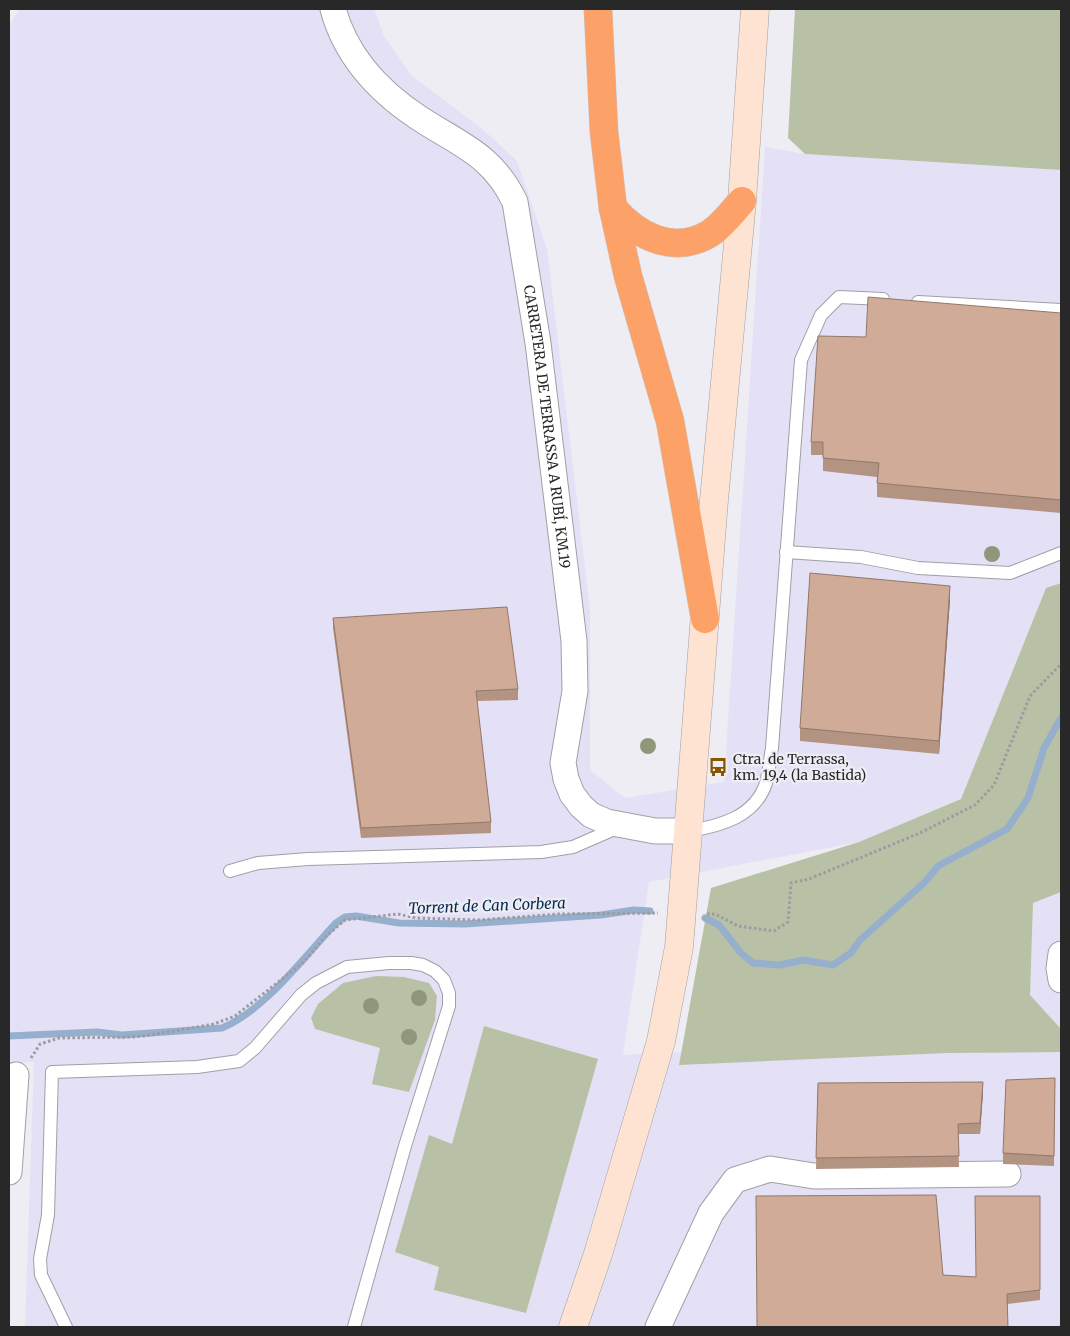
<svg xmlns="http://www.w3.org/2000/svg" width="1070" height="1336" font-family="Merriweather,serif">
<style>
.industrial{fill:#e4e1f7}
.green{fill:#b8c1a6}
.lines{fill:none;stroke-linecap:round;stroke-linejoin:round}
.stream{stroke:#96afcd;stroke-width:7}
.lane-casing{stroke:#a09fa4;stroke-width:14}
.street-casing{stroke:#a09fa4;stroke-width:27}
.secondary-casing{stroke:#a09fa4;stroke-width:29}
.highway-casing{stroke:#cbcbcc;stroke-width:29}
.path{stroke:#9c9b9f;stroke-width:3;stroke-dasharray:2.5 2.5;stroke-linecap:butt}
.lane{stroke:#fff;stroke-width:12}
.street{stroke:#fff;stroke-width:25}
.secondary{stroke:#fee3d2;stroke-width:28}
.highway{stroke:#fca269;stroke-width:28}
.tree{fill:#8f977b}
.wall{fill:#b39382}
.shaded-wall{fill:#92786a}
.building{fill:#d0ab97;stroke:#92786a}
.labels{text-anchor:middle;stroke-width:4.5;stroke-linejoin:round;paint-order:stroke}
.street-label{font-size:14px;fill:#282829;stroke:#eeedf3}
.poi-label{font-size:14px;fill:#282829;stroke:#eeedf3;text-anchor:start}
.water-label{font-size:15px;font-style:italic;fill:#062a52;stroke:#eeedf3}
</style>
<rect width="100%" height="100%" fill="#eeedf3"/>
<!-- industrial -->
<path class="industrial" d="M20 9H374L384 36 412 76 486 132 517 161 547 249 590 609V770L625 798 724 782 765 147 805 154 1061 170V583L1046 588 961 799 859 842 649 882 623 1055 1020 1034 1033 903 1061 892V1327H25L34 1062 9 1063V25Z"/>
<!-- green -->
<g class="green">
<path d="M795 9H1061V170L805 154 788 138Z"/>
<path d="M1061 583V892L1033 903 1030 995 1061 1029V1052L947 1053 679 1065 711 888 859 842 961 799 1046 588Z"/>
<path d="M376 976 404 977 429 983 437 996 435 1020 409 1092 372 1084 380 1048 315 1029 311 1018 318 1004 343 983Z"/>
<path d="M484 1026 598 1059 526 1313 434 1290 439 1267 395 1252 429 1135 452 1144Z"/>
</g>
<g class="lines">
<!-- stream -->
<g class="stream">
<path d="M705 918 719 925 741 953 753 963 780 965 803 960 833 965 851 953 860 940 925 882 938 866 1007 829 1028 798 1044 748 1061 718"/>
<path d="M9 1036 97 1032 122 1035 222 1028C265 1010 304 957 336 923L345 917 356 916 399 923 465 924 601 915 634 910 650 911"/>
</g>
<!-- lane casing -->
<g class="lane-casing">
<g id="lane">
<path d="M918 302 1061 310"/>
<path d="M786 552 861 557 918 568 1010 573 1061 553"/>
<path d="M689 831C720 826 755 817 766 783 769 772 770 759 772 748L801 360 821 315 839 297 883 299"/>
<path d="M230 871 258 863 308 859 541 852 573 847 619 827"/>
<path d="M66 1327 41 1275 40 1259 48 1215 52 1072 197 1067 239 1061 255 1048 301 995 316 983 347 967 389 963H411L423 965 435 971 444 980 449 993V1006L405 1146 354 1327"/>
</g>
</g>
<!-- street casing -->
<g class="street-casing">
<g id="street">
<path id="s1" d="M333 9C346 57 378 91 419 118 460 145 492 154 515 202L538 343 574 641 575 691 563 763 566 779 572 794 581 806 591 815 607 822 655 831H689"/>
<path d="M1061 954 1059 968 1061 980"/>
<path d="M9 1172 16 1075"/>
<path d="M658 1327 711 1213 735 1180 770 1169 814 1176 1008 1174"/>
</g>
</g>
<!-- secondary casing -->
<g class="secondary-casing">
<path id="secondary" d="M573 1327 598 1254 661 1041 679 947 714 500 742 201 755 9"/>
</g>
<!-- highway casing -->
<g class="highway-casing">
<g id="highway">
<path d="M598 9 604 132 613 208 628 276 670 421 705 619"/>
<path d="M613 208C637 236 673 255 709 234 721 227 732 212 742 201"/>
</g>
</g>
<!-- path -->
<g class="path">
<path d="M707 914H715L738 926 774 931 788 922 791 883 809 879 920 833 975 805 994 785 1030 696 1061 664"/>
<path d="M31 1058 40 1044 59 1038 132 1037 151 1035 214 1024 235 1016 305 961 324 938 345 920 398 914 416 918 479 920 559 914 658 913"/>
</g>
<!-- lane -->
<use href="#lane" class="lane"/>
<!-- street -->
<use href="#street" class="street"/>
<!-- secondary -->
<use href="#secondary" class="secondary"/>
<!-- highway -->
<use href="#highway" class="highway"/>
</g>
<!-- trees -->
<g class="tree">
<circle cx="992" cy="554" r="8"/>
<circle cx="648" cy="746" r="8"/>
<circle cx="419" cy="998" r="8"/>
<circle cx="371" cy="1006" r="8"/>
<circle cx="409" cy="1037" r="8"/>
</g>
<!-- wall -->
<g class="wall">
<path d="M1061 313V513L877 497V477L823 471V455H811V442L866 337Z"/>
<path d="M950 599 939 754 800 741V728Z"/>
<path d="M333 618 518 689V700L477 701 491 822V833L361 838 333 628Z"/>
<path d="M1055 1078 1054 1166 1003 1164V1153Z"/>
<path d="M818 1083 983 1092 980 1134H958L959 1167 816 1169Z"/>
<path d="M1040 1196V1300L1007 1304 943 1275 976 1277Z"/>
</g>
<!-- shaded-wall -->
<g class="shaded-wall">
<path d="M950 586V599L939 754V741Z"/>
<path d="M983 1082V1092L980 1134V1123Z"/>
</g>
<!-- building -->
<g class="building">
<path d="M868 297 1061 313V500L877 483 879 463 823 458V442H811L818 336 866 337Z"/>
<path d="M810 573 950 586 939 741 800 728Z"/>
<path d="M507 607 518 689 476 691 491 822 361 828 333 618Z"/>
<path d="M1055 1078 1054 1156 1003 1153 1006 1080Z"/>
<path d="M983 1082 980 1123 958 1124 959 1156 816 1158 818 1083Z"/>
<path d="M936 1195 943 1275 976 1277 975 1196H1040V1290L1007 1294 1008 1327H757L756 1196Z"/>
</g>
<!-- icons -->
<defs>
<g id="bus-bare" transform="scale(1.5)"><path d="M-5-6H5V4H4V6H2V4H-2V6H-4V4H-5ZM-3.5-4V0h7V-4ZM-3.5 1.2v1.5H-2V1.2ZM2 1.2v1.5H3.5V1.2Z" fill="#850" stroke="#eeedf3" stroke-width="2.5" paint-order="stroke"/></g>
</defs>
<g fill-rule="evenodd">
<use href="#bus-bare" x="718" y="767"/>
</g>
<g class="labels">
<!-- street labels -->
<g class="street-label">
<text dy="5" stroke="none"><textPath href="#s1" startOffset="499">CARRETERA DE TERRASSA A RUBÍ, KM.19</textPath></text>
</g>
<!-- poi labels -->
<g class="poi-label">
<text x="733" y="764">Ctra. de Terrassa,<tspan x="733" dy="16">km. 19,4 (la Bastida)</tspan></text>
</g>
<!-- water labels -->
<g class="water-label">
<text transform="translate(487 906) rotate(-2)" y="5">Torrent de Can Corbera</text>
</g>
</g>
<!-- border -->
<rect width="1070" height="1336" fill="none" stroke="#282829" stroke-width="20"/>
</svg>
